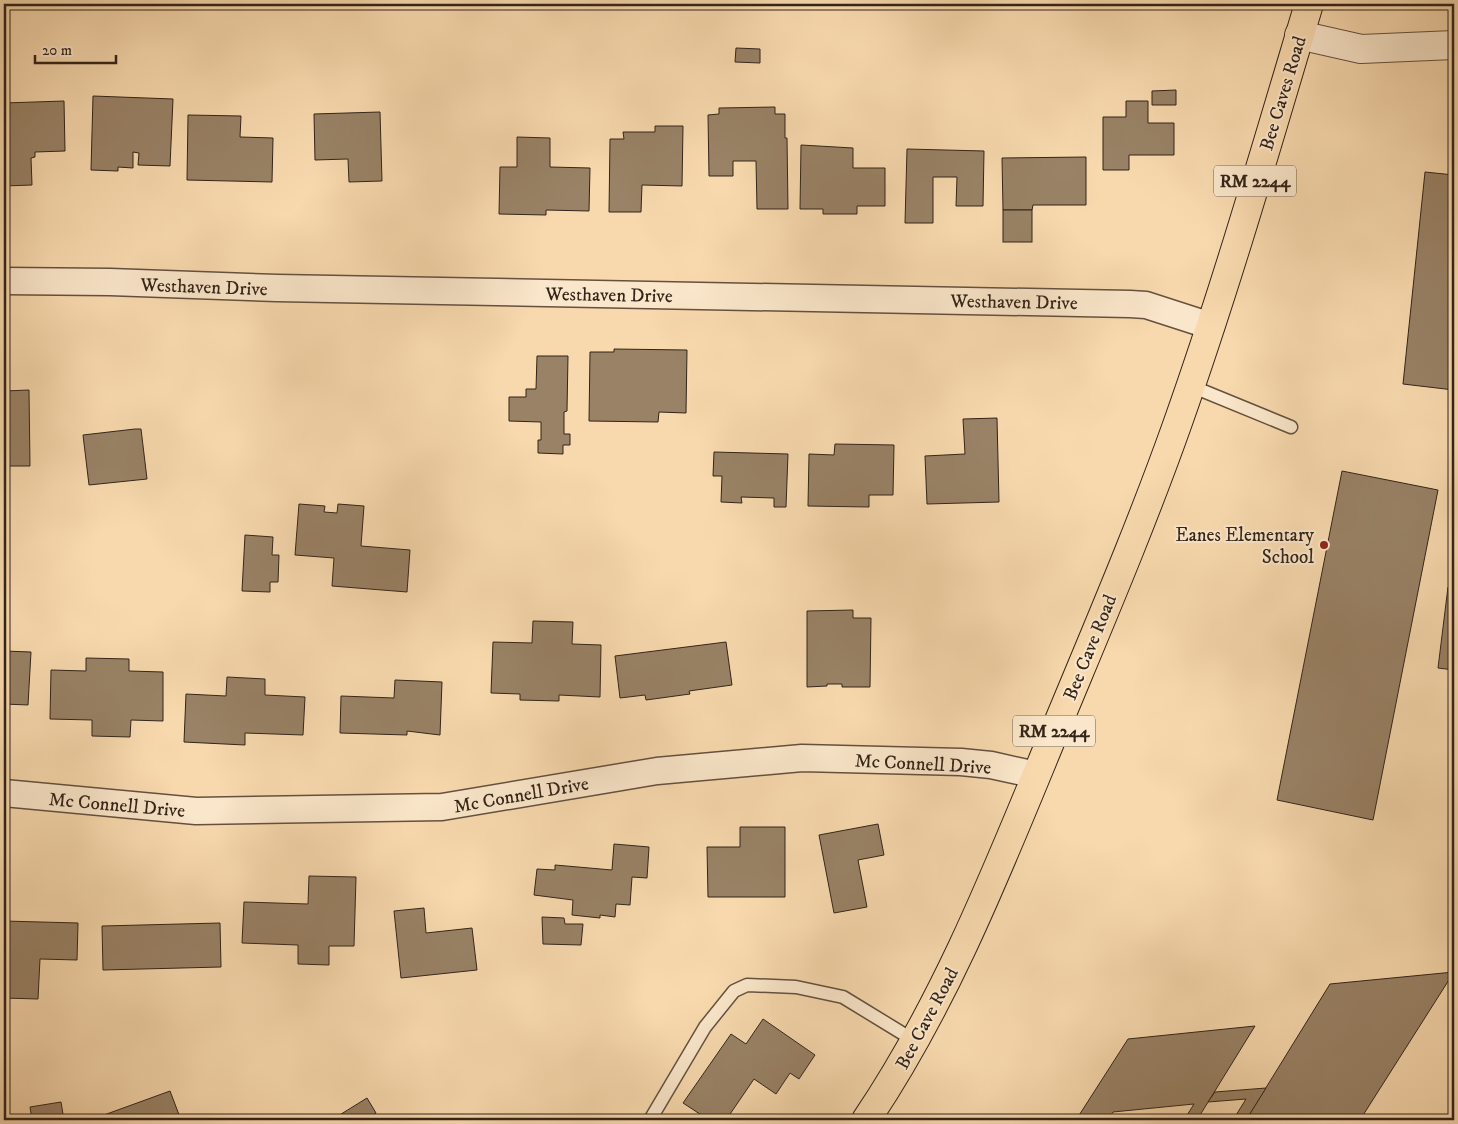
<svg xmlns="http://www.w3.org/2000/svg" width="1458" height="1124" font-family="'IM FELL DW Pica',serif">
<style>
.building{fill:#998266;stroke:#332419}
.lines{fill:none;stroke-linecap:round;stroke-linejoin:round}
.service-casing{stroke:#64513e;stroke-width:15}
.minor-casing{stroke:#64513e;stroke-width:29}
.tertiary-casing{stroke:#64513e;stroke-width:30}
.primary-casing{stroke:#332419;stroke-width:30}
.service{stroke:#fae6ca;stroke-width:12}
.minor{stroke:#fae6ca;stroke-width:26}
.tertiary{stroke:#fae6ca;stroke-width:28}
.primary{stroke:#f8d9ae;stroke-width:28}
.poi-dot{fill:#8f2418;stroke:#fae6ca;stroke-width:2}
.labels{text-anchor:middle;stroke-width:4;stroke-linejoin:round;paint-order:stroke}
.shield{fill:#fae6ca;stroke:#6f5e4e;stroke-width:1}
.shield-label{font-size:18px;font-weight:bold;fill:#332419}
.street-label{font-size:19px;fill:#332419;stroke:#fae6ca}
.poi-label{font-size:19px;fill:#332419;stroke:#fae6ca;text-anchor:end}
</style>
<rect width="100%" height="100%" fill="#f8d9ae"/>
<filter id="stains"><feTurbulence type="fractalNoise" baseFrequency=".004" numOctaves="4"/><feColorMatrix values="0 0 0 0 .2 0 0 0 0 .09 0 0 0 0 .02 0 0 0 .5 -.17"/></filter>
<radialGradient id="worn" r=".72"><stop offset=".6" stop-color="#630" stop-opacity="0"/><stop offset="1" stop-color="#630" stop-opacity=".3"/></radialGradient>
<!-- building -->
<g class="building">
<path d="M736 48 760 49V63L735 62Z"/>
<path d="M1176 90V105H1152V91Z"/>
<path d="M93 96 173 99 170 166 138 165 139 153 133 152V168L118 167V171L91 170Z"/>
<path d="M64 101 65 151 35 152V157L31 158 32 185 4 186V103Z"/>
<path d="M1126 101H1148V123H1174V155H1129V170H1103V117H1126Z"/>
<path d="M775 107V114H785V138H787L788 209H757L756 161H733V176H709L708 115 719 114V108Z"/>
<path d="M380 112 382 181 349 182 348 159 315 160 314 114Z"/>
<path d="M188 115 241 116 240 137 273 138 272 182 187 180Z"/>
<path d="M655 126H683L682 186 642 185 641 212H609L610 139H624L623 132H655Z"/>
<path d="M517 137 550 138V167L590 168 589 211 546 210V215L499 214 500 167H517Z"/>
<path d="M801 145 853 148V168H885V206H857V214H823V209H800Z"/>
<path d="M907 149 984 151 983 206H956L957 177H933V223H905Z"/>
<path d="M1086 157V205H1033L1032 210H1003L1002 158Z"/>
<path d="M1425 172 1454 175V390L1403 384Z"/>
<rect x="1003" y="210" width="29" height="32"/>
<path d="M614 349 687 350 686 413 659 412 658 422 589 421 590 352H614Z"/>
<path d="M537 356H568L567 411 564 412V434H570V445H563V454L538 453V440H541V422L509 421V397H526V389H536Z"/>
<path d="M29 390 30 466H4V391Z"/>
<path d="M997 418 999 502 927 504 925 456 965 454 963 419Z"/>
<path d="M135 429H141L147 479 89 485 83 435Z"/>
<path d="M835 444 894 445 893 495H869V507L808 506 809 454 834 455Z"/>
<path d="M714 452 788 454 786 507H774V498L741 497 742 503 721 502 722 476H713Z"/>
<path d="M1342 471 1438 490 1373 820 1277 800Z"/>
<path d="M299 504 325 506 324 512 337 513 338 504 364 506 361 546 410 550 407 592 332 586 334 558 295 555Z"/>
<path d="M1454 531V565H1451Z"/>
<path d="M245 535 273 537 272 555H279L278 582H270V592L242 591Z"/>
<path d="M1448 587H1454V670L1438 668Z"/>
<path d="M853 610V618H871L870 687H842V684H827V686L807 687V611Z"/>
<path d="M533 621 573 622 572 644 601 645 600 697 559 695V701L520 700V694L491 693 493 642 532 643Z"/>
<path d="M726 642 732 685 689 691 690 694 646 700 645 695 620 698 615 656Z"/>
<path d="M4 651 31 652 28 705 4 704Z"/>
<path d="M86 658 129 659V671L163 672V721L131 720 130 737 92 736V720L50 719 51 670 86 671Z"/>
<path d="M227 677 265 679V695L305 697 303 735 245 733V745L184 742 186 694 226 696Z"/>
<path d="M395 680 442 682 440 735 407 731V735L340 733 341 696 394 698Z"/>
<path d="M878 824 884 855 858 860 867 907 834 913 819 835Z"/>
<path d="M740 827H785V897H708L707 847H740Z"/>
<path d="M614 844 649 847 647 878 632 877 630 905 616 904 615 917 600 915V918L572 915 573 900 534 895 537 869 555 870V865L612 870Z"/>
<path d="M309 876 356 877 354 946H329V965L298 964V945L242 943 244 902 308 904Z"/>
<path d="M424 908 426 933 472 928 477 970 401 978 394 911Z"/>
<path d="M542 917 564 918 565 924H583L581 945 543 944Z"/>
<path d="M4 921 78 923 77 960 40 959 38 999 4 998Z"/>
<path d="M220 923 221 967 103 970 102 926Z"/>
<path d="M1454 972 1360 1120H1246L1330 984Z"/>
<path d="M763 1019 815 1055 799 1079 790 1073 776 1094 754 1079 726 1120H709L683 1103 731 1034 746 1044Z"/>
<path d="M1255 1026 1197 1120H1184L1194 1104 1113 1112 1108 1120H1076L1128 1039Z"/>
<path d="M1266 1088 1246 1120H1233L1246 1099 1208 1102 1215 1092Z"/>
<path d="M170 1091 181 1120H87L104 1115Z"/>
<path d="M367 1098 376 1113 374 1114 378 1120H341L338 1116Z"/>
<path d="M61 1102 64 1120H32L30 1107Z"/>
</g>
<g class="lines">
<!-- service casing -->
<g class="service-casing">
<g id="service">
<path d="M1191 386 1291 427"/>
<path d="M650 1120 705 1027 734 991 747 985 796 987 843 997 915 1041"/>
</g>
</g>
<!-- minor casing -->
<g class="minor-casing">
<g id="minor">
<path d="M4 281 110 282 277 288 1130 304 1146 305 1211 326"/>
<path d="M4 793 196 811 442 807 657 771 802 758 961 762 991 765 1036 775"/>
</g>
</g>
<!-- tertiary casing -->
<g class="tertiary-casing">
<path id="tertiary" d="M1299 35 1361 49 1454 45"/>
</g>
<!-- primary casing -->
<g class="primary-casing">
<path id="primary" d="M866 1120C945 1003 997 871 1051 740 1094 636 1139 532 1177 425 1226 287 1267 145 1309 4"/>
</g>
<!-- service -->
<use href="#service" class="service"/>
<!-- minor -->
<use href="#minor" class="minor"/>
<!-- tertiary -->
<use href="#tertiary" class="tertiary"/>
<!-- primary -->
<use href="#primary" class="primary"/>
</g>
<!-- markers -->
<circle class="poi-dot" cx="1324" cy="545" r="5"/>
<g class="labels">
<!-- shield labels -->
<g class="shield">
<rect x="1214" y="165.5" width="82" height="31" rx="4"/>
<rect x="1013" y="715.5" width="82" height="31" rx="4"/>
</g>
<g class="shield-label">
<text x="1255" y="187">RM 2244</text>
<text x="1054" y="737">RM 2244</text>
</g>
<!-- street labels -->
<g class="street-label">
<text transform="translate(1282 93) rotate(-73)" y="7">Bee Caves Road</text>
<text transform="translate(204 286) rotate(2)" y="7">Westhaven Drive</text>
<text transform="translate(609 294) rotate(1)" y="7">Westhaven Drive</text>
<text transform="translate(1014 301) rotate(1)" y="7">Westhaven Drive</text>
<text transform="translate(1089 647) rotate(-68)" y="7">Bee Cave Road</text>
<text transform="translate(923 763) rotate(3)" y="7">Mc Connell Drive</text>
<text transform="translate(521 794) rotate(-10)" y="7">Mc Connell Drive</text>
<text transform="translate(117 804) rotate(5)" y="7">Mc Connell Drive</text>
<text transform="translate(926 1018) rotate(-62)" y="7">Bee Cave Road</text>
</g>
<!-- poi labels -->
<g class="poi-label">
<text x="1314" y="541">Eanes Elementary<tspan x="1314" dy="22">School</tspan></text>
</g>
</g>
<!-- margin -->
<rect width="1458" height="1124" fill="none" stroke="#f8d9ae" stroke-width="20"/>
<rect x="5" y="5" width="1448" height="1114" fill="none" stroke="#332419" stroke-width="2.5"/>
<rect x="10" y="10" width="1438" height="1104" fill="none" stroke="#332419"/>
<!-- scale -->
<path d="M35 55v8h81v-8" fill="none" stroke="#332419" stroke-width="2.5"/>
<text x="42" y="55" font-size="15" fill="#332419" stroke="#fae6ca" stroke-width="4" paint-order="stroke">20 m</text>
<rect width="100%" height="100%" filter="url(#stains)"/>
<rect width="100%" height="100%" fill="url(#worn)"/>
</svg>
